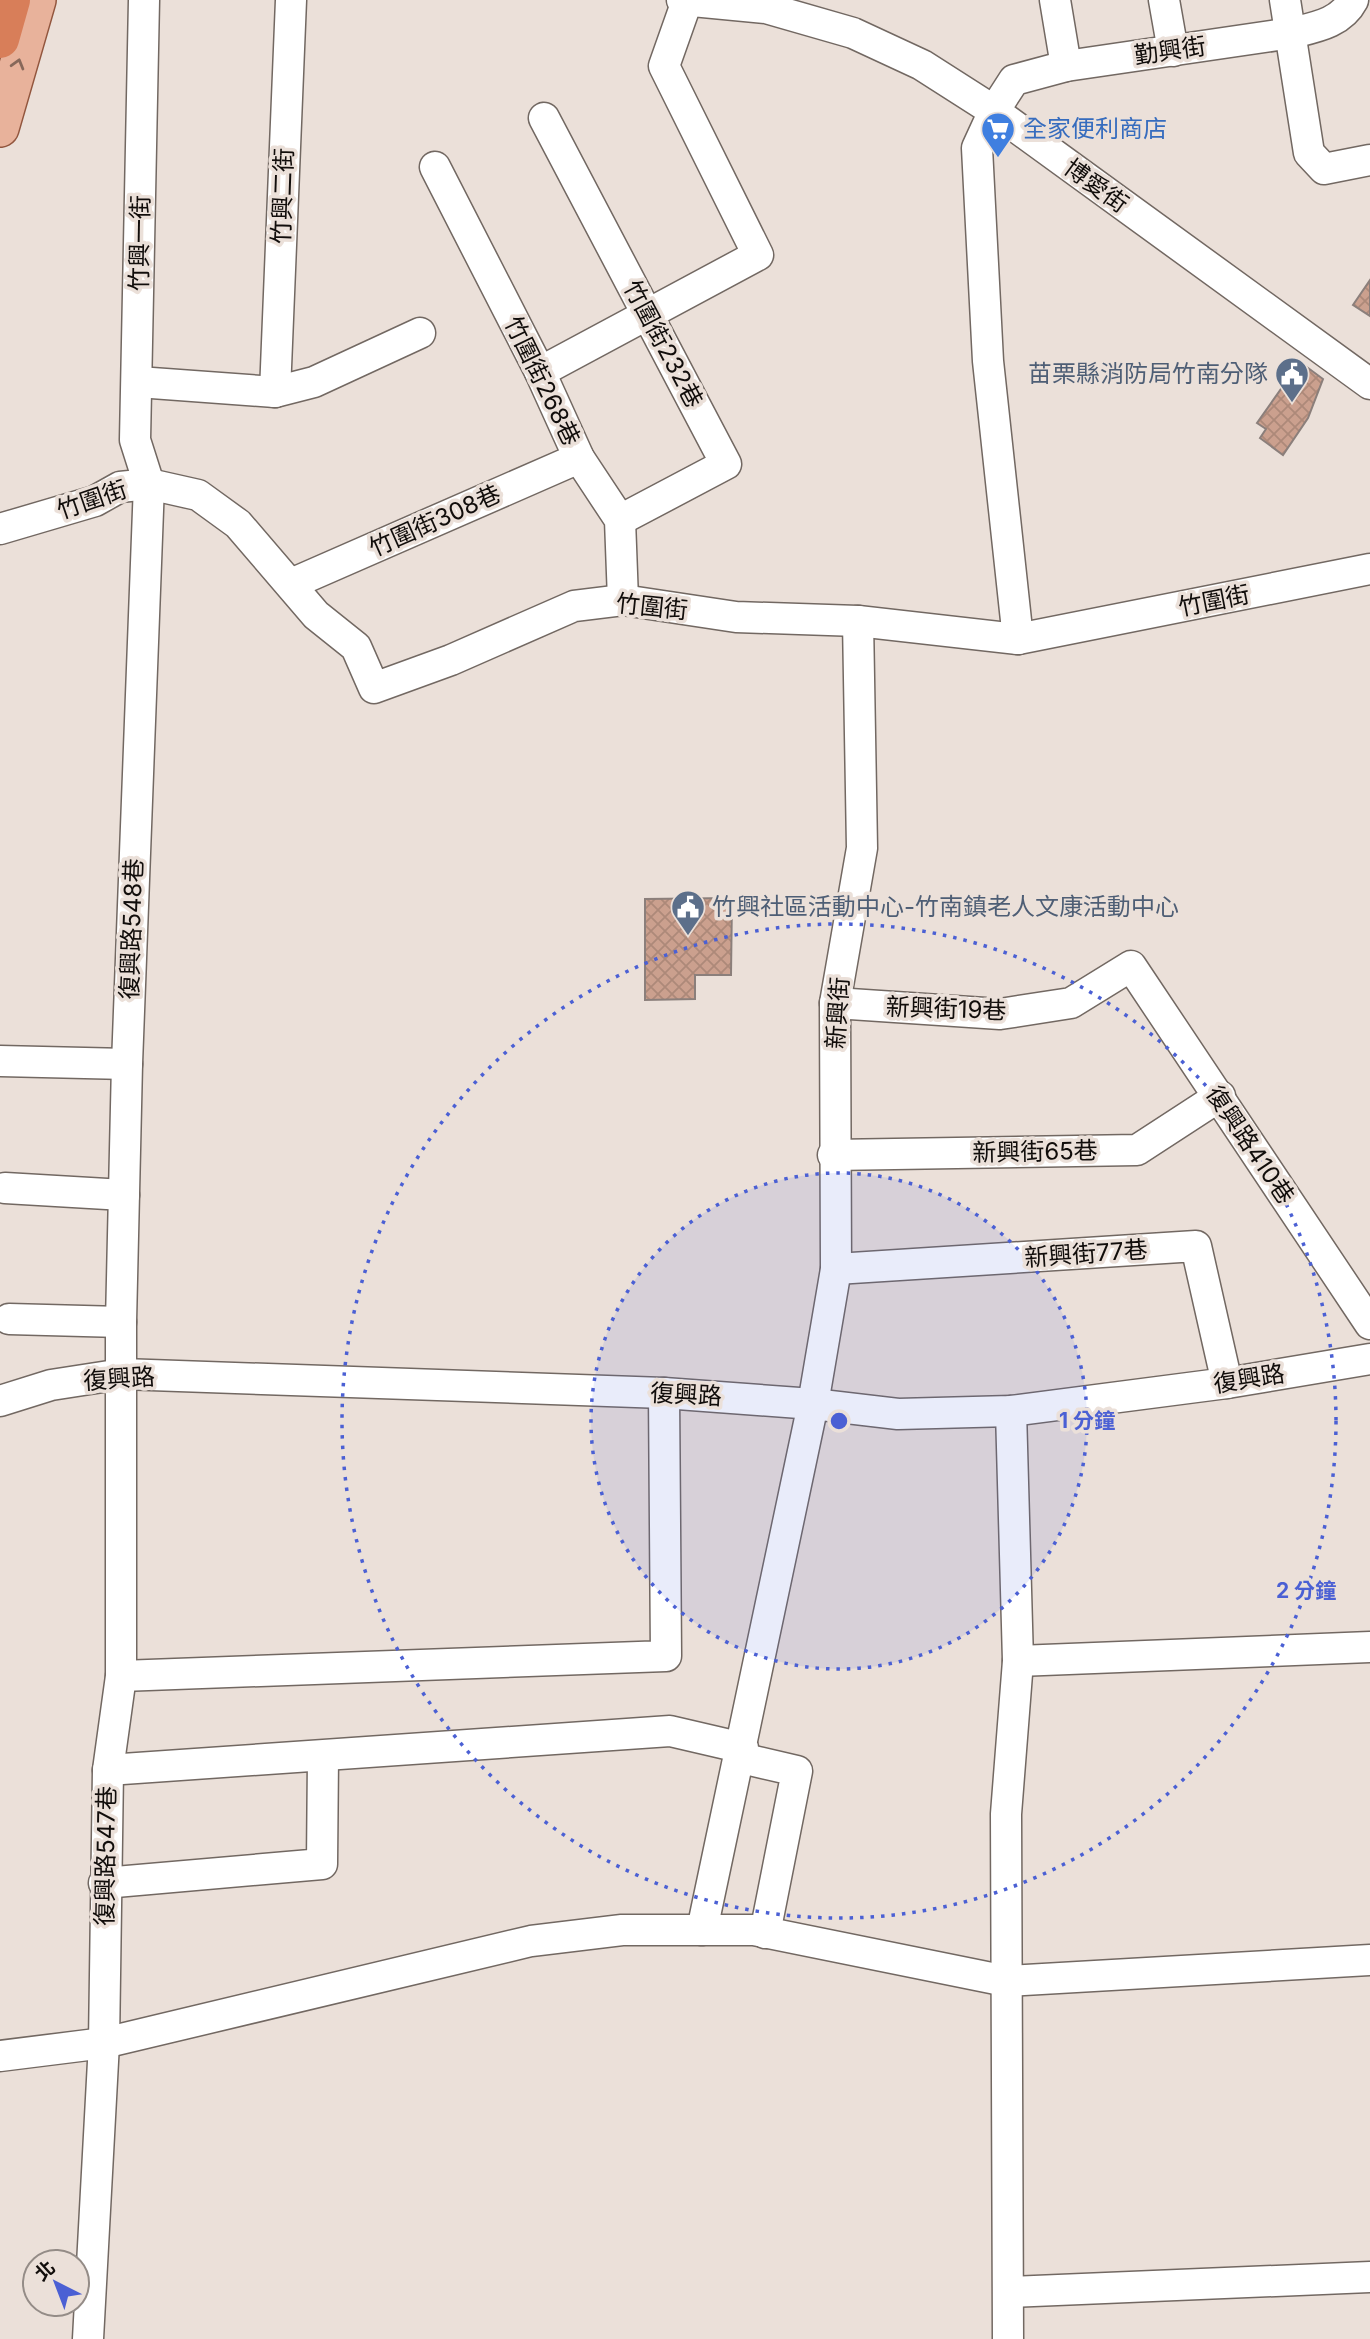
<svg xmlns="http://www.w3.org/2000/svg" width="1370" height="2339" font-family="Inter,'Noto Sans TC',sans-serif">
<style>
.building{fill:url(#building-cross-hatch);stroke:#8b7f7b;stroke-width:2}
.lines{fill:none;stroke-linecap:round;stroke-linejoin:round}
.minor-casing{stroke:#726862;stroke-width:33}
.major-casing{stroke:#92563e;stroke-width:40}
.highway-casing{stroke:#92563e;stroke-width:42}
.minor{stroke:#fff;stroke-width:30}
.major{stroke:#e8b29b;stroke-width:37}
.highway{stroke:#d87e59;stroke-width:38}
.oneway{stroke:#87685a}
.ring{fill:none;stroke:#4b60d4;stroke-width:3.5;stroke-dasharray:3.5 7}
.labels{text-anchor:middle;stroke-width:7;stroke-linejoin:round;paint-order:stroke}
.street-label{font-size:24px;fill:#110d0b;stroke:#ebe0d9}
.shop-label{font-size:24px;fill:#366cbe;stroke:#ebe0d9;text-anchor:start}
.service-label{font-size:24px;fill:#4e5e75;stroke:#ebe0d9;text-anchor:end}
.centre{fill:#4b60d4;stroke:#ebe0d9;stroke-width:3.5}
.ring-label{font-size:21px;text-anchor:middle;font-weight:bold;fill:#4b60d4;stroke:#ebe0d9;stroke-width:7;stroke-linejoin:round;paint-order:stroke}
</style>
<defs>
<pattern id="building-cross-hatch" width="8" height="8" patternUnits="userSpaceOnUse" patternTransform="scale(1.75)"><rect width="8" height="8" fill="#cba08e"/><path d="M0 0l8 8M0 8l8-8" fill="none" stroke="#ad8979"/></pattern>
</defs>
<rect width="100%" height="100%" fill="#ebe0d9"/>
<!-- building -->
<g class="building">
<path d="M1370 280V316L1353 305Z"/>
<path d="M1300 362 1323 379 1308 418 1283 455 1260 438 1266 429 1257 423Z"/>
<path d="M732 898 731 975H695V999L645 1000V899Z"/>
</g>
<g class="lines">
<!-- minor casing -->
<g class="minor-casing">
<g id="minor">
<path d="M682 0 766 8 853 33 922 65 994 111 1370 384"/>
<path d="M1055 0 1066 66"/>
<path d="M1164 0 1173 51"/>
<path d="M1285 0 1309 153 1324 169 1370 160"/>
<path d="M544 118 726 464 620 520"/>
<path d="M435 167 540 372 579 458 620 520 623 600"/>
<path d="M540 372 758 255 664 66 687 1"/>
<path d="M138 382 275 392 314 382 420 333"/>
<path d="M275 392 291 0"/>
<path d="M0 529 95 501 120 487 149 484 198 495 238 524 316 615 356 647 374 688 451 660 574 606 623 600 736 617 858 621 1018 639 1370 569"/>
<path d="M291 584 579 458"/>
<path d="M1018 639 988 361 977 148 994 111 1014 80 1066 66 1292 33C1316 27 1341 23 1353 0"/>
<path d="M835 1003 1000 1014 1071 1003 1131 966 1370 1324"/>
<path d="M0 1061 127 1064"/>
<path d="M833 1155 1137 1150 1220 1096"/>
<path d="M5 1188 124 1195"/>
<path d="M836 1269 1196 1246 1227 1383"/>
<path d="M9 1319 121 1322"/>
<path d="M0 1401 51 1385 122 1374 664 1393 813 1404 898 1414 1011 1411 1227 1383 1370 1359"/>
<path d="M1018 1661 1370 1647"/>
<path d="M121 1676 666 1656 664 1393"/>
<path d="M741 1758 797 1771 765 1933"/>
<path d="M108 1770 670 1731 743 1748"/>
<path d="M104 1883 322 1864 323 1757"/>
<path d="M702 1930 813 1404 836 1269 835 1003 862 848 858 621"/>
<path d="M0 2056 104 2043 531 1941 622 1930H754L1006 1981 1370 1960"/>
<path d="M1009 2292 1370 2277"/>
<path d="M88 2339 104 2043 108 1770 121 1676V1322L127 1064 149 484 135 440 144 0"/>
<path d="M1008 2339 1006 1814 1018 1661 1011 1411"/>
</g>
</g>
<!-- major casing -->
<g class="major-casing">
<path id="major" d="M0 128 37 0"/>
</g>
<!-- highway casing -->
<g class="highway-casing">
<path id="highway" d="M0 39 11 0"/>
</g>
<!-- minor -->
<use href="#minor" class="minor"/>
<!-- major -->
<use href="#major" class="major"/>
<!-- highway -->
<use href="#highway" class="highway"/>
</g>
<!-- one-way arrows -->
<defs><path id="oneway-chevron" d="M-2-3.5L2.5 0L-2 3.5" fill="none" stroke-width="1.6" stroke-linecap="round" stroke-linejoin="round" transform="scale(1.75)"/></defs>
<use class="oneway" href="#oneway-chevron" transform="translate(18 64) rotate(-74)"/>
<!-- distance rings -->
<circle cx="839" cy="1421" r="248" fill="#4b60d4" fill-opacity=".12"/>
<g class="ring">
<circle cx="839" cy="1421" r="248"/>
<circle cx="839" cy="1421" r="497"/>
</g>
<!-- icons -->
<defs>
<g id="supermarket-pin" transform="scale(1.75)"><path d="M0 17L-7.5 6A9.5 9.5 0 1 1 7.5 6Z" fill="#3f7fe0" stroke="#ebe0d9"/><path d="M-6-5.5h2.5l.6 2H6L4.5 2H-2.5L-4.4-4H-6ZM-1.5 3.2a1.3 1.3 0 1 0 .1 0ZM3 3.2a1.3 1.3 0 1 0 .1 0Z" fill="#fff"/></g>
<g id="civic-pin" transform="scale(1.75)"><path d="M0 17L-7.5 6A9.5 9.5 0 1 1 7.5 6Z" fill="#5c6f8a" stroke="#ebe0d9"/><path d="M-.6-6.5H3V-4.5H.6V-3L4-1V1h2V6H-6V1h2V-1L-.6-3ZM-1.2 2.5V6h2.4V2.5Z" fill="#fff"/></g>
</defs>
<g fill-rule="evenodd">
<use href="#supermarket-pin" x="998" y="129"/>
<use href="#civic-pin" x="1292" y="374"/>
<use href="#civic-pin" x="688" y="907"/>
</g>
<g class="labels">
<!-- street labels -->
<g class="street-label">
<text transform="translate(1170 51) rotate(-8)" y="8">勤興街</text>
<text transform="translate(1096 186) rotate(36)" y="8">博愛街</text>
<text transform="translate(283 196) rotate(-88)" y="8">竹興二街</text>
<text transform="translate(140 243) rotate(-89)" y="8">竹興一街</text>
<text transform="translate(663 344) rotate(62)" y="8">竹圍街232巷</text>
<text transform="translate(542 381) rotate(64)" y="8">竹圍街268巷</text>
<text transform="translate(92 500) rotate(-19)" y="8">竹圍街</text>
<text transform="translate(435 521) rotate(-24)" y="8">竹圍街308巷</text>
<text transform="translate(1214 601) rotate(-11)" y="8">竹圍街</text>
<text transform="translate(652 607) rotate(6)" y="8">竹圍街</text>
<text transform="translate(132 929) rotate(-88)" y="8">復興路548巷</text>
<text transform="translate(946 1009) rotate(2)" y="8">新興街19巷</text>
<text transform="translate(838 1013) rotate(-86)" y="8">新興街</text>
<text transform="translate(1250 1145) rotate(56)" y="8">復興路410巷</text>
<text transform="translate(1035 1152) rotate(-1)" y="8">新興街65巷</text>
<text transform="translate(1086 1254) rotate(-4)" y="8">新興街77巷</text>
<text transform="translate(119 1379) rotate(-4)" y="8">復興路</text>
<text transform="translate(1249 1379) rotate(-9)" y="8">復興路</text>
<text transform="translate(686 1395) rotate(3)" y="8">復興路</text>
<text transform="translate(106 1856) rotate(-89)" y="8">復興路547巷</text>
</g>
<!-- shop labels -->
<g class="shop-label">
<text x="1023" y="137">全家便利商店</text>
</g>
<!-- service labels -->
<g class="service-label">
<text x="1268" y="382">苗栗縣消防局竹南分隊</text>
<text x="712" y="915" text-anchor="start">竹興社區活動中心-竹南鎮老人文康活動中心</text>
</g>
</g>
<circle cx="839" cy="1421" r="10" class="centre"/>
<g class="ring-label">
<text x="1087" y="1428">1 分鐘</text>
<text x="1306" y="1598">2 分鐘</text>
</g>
<!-- north arrow -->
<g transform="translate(56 2283) rotate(318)"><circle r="33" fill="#ebe0d9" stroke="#948c87" stroke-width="2"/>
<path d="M0-5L12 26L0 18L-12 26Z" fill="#4b60d4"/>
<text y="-10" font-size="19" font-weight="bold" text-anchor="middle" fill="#110d0b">北</text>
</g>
</svg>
